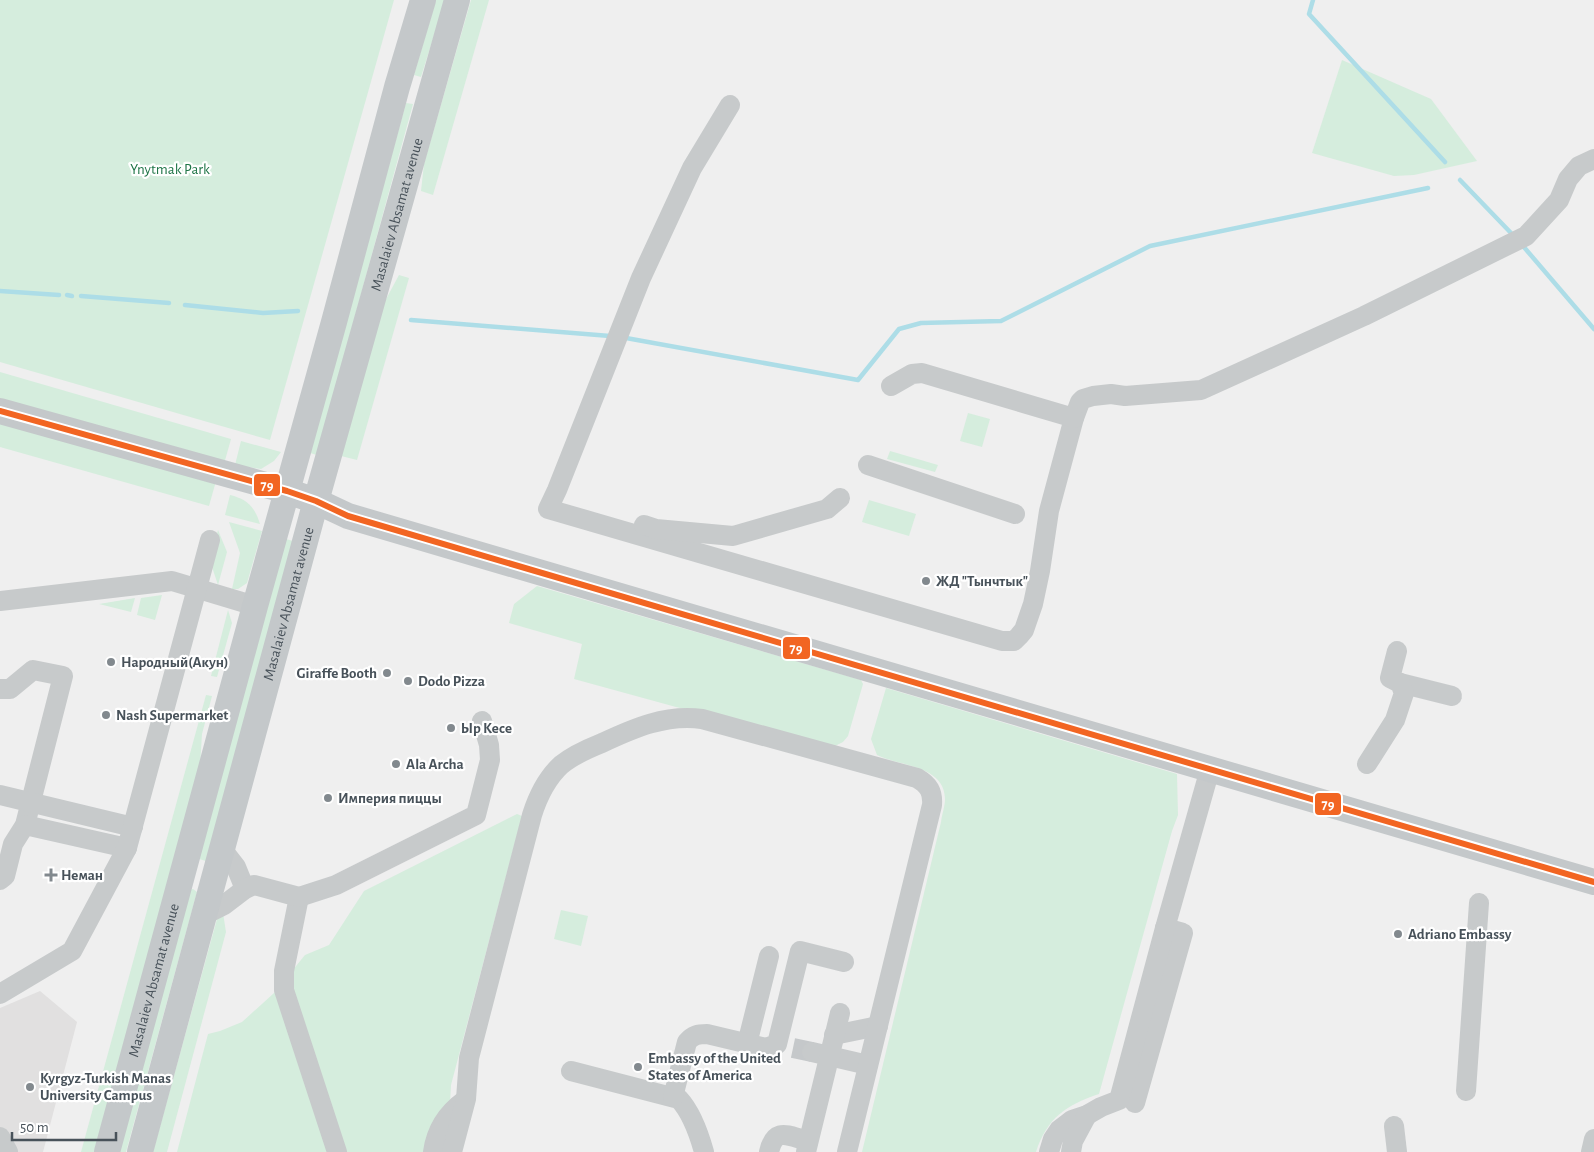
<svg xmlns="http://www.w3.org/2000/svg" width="1594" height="1152" font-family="'Alegreya Sans',sans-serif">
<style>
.education{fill:#e1e0e0}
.green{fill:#d5eddd}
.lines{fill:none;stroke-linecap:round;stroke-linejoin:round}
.stream{stroke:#addde7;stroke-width:4.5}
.minor-tunnel{stroke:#c5c8ca;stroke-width:20;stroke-dasharray:20 10;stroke-linecap:butt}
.minor{stroke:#c7cacb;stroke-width:20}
.major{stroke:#c4c8ca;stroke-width:26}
.bus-1-casing{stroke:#fff;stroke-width:10}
.bus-1{stroke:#f26522;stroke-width:6}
.poi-dot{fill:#82898e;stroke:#fff;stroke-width:2}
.labels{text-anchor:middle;stroke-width:4.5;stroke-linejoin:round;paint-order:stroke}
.park-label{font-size:15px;fill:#1f7547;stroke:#fff}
.street-label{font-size:15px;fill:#48525a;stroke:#fff}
.poi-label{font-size:15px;font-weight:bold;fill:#48525a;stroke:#fff;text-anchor:start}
.line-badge{stroke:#fff;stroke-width:2}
.badge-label{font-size:14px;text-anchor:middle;font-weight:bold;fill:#fff}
</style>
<rect width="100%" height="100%" fill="#efefef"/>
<!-- education -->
<path class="education" d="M40 991 77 1022 43 1152H0V1008Z"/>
<!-- green -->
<g class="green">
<path d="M0 0H394L270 440 0 362Z"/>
<path d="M436 0H445L421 77 414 75Z"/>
<path d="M471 0H489L433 195 421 191 424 164Z"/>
<path d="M1342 60 1431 99 1477 161 1414 175 1394 176 1312 153Z"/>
<path d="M406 103 413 104 317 455 310 453Z"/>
<path d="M399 275 409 278 357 460 341 456 385 301Z"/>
<path d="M0 372 231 439 224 464 0 399Z"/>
<path d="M968 413 990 419 982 447 960 441Z"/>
<path d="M0 422 216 481 209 506 0 447Z"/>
<path d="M241 441 281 452 274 461 261 469 235 465Z"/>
<path d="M890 451 938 465 935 472 887 459Z"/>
<path d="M230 495C247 499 255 507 260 524L225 515Z"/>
<path d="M869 500 916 514 909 536 862 522Z"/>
<path d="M229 522 262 531 247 583 238 589H232L240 553Z"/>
<path d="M218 530 227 552 218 585 210 561Z"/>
<path d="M286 539 293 541 206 861 199 859Z"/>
<path d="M537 586 861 680 863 684 848 736 843 742 835 746 676 707 574 679 582 644 509 623 514 604Z"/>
<path d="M162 595 155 620 137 615 141 598Z"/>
<path d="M135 598 131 612 99 604Z"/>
<path d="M228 610 232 623 217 677 211 676Z"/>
<path d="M886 688 1177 774 1178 815 1172 831 1099 1094C1066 1105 1047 1118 1036 1152H862L941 822C942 814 945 806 945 799 945 765 898 766 877 755L871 739Z"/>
<path d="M206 695 212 696 202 734 200 766 94 1152H81Z"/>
<path d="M517 814 522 816 451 1085 448 1141 445 1152H177L208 1034 220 1031 242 1022 274 993 305 955 329 945 364 891Z"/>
<path d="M193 889 197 892 126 1152H118L189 890Z"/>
<path d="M561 910 588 916 581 946 554 939Z"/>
<path d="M223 913 226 932 167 1152H153L217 919Z"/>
</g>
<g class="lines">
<!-- stream -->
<g class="stream">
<path d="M1313 0 1309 14 1445 162"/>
<path d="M1460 180 1511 233"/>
<path d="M1523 246 1594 329"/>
<path d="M0 291 59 295"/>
<path d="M67 295 72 296"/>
<path d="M81 296 169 303"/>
<path d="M185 305 263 313 298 311"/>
<path d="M411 320 610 336"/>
<path d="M626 338 858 380 899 329 921 323 1001 321 1150 246 1428 188"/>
</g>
<!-- minor-tunnel -->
<path class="minor-tunnel" d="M793 1048 812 1052"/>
<!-- minor -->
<g class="minor">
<path d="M730 105 692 168 641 278 557 490 548 509 1002 641H1014L1019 636 1024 630 1033 604 1040 571 1049 511 1074 418 1080 402 1083 399 1093 396 1111 394 1125 396 1201 390 1364 316 1526 236 1559 200 1568 179 1579 166 1594 159"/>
<path d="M891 386 912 374 922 373 1074 418"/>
<path d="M868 465 1015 514"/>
<path d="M644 525 656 529 733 536 827 509 840 498"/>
<path d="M0 601 172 581 255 606"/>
<path d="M1400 683 1452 696"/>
<path d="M0 689H10L33 670 63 676 25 825 13 844 5 876 0 880"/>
<path d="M1367 764 1395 720 1404 693 1400 683 1390 678 1397 651"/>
<path d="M0 795 133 827"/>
<path d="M25 825 127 848"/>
<path d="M222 849 236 867 245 889"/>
<path d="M299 897 284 971V990L337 1152"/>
<path d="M204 915 224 905 245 889 254 885 299 897 336 885 476 815 490 760 489 745 482 721"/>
<path d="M0 994 72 951 127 848 210 540"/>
<path d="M834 1035 878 1026"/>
<path d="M747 1044 769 956"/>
<path d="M812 1052 868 1065"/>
<path d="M571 1071 679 1099C692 1113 699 1134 704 1152"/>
<path d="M1466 1091 1479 903"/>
<path d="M673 1097 687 1042C693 1035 698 1034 707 1034L766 1048 777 1044 800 951 844 962"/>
<path d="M1135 1103 1183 933 1165 928"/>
<path d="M1394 1126 1397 1152"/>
<path d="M0 1137 8 1152"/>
<path d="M433 1152C436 1130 447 1113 465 1100"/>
<path d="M452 1152 466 1099 469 1058 532 815C538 796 546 779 561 765 573 755 587 749 602 743 634 728 666 714 702 719L917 778C929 785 933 792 932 805L847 1152"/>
<path d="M769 1152C775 1126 788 1136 808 1141"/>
<path d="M806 1152 840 1013"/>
<path d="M1049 1152 1053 1139 1059 1130 1072 1120 1087 1115 1101 1107 1119 1100 1165 928 1210 769"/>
<path d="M1071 1152 1073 1141 1087 1115"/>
<path d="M1591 1152 1594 1139"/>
</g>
<!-- major -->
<g class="major">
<path d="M0 411 287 491 316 501 348 516 1594 882"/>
<path id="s1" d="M107 1152 255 606 334 322 397 87 423 0"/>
<path id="s2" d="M140 1152 316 501 457 0"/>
</g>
<!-- bus-1 casing -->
<g class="bus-1-casing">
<path id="bus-1" d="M0 411 287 491 316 501 348 516 1594 882"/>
</g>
<!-- bus-1 -->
<use href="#bus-1" class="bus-1"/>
</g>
<!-- markers -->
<g class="poi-dot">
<circle cx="926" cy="581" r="5"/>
<circle cx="111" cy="662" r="5"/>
<circle cx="387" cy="673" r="5"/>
<circle cx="408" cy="681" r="5"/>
<circle cx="106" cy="715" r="5"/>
<circle cx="451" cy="728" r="5"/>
<circle cx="396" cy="764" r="5"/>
<circle cx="328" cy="798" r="5"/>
<path d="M48.5 867.5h5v5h5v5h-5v5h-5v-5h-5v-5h5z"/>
<circle cx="1398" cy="934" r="5"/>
<circle cx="638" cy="1067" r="5"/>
<circle cx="30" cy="1087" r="5"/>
</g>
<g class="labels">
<!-- park labels -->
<g class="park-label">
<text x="170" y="174">Ynytmak Park</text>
</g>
<!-- street labels -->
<g class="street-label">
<text dy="5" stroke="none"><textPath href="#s2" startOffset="972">Masalaiev Absamat avenue</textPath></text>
<text dy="5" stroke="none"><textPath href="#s2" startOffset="568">Masalaiev Absamat avenue</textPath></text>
<text dy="5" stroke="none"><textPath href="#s1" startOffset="178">Masalaiev Absamat avenue</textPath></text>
</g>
<!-- poi labels -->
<g class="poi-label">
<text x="936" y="586">ЖД "Тынчтык"</text>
<text x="121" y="667">Народный(Акун)</text>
<text x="377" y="678" text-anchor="end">Giraffe Booth</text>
<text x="418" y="686">Dodo Pizza</text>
<text x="116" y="720">Nash Supermarket</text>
<text x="461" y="733">Ыр Кесе</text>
<text x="406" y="769">Ala Archa</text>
<text x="338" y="803">Империя пиццы</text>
<text x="61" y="880">Неман</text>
<text x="1408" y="939">Adriano Embassy</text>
<text x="648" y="1063">Embassy of the United<tspan x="648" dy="17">States of America</tspan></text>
<text x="40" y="1083">Kyrgyz-Turkish Manas<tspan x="40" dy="17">University Campus</tspan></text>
</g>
</g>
<g class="line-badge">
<rect x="253" y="473" width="28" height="24" rx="5" fill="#f26522"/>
<rect x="782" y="636" width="29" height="24" rx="5" fill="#f26522"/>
<rect x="1314" y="792" width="28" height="24" rx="5" fill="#f26522"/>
</g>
<g class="badge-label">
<text x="267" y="490">79</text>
<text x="796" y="653">79</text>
<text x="1328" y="809">79</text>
</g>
<!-- scale -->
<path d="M12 1132v8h104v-8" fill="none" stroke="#48525a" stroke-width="2.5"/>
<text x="20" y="1132" font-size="15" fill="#48525a" stroke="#ffffff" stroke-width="4" paint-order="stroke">50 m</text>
</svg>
